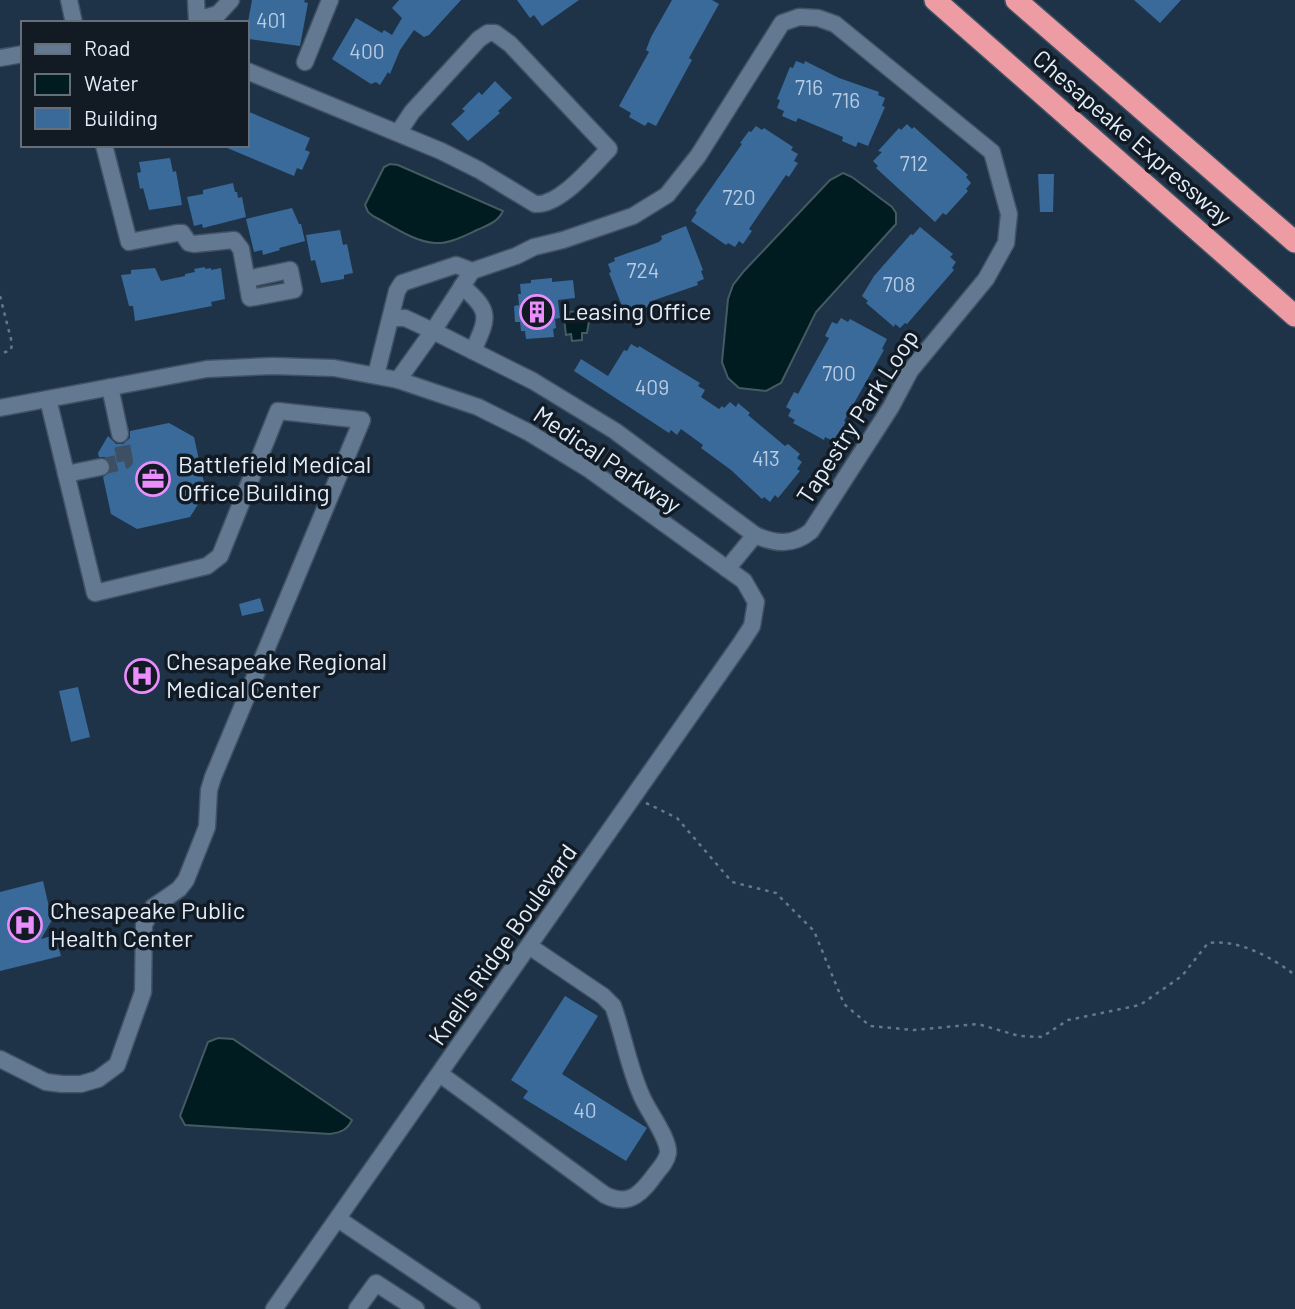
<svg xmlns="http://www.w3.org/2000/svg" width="1295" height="1309" font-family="Barlow,sans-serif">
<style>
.water{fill:#001c21;stroke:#445b62;stroke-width:2}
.building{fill:#396a9a}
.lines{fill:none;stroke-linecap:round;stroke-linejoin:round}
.minor-tunnel{stroke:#3c4f63;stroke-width:16;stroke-dasharray:16 8;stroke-linecap:butt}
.minor-casing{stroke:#405263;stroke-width:19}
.highway-casing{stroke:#405263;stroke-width:24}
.path{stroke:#66778a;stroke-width:2.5;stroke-dasharray:3.5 5;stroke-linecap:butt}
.minor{stroke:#627991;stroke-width:16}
.highway{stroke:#ee9ca3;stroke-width:21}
.labels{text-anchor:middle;stroke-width:7;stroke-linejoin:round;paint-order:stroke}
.number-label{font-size:21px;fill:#b7cce3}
.street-label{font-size:24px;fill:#e1edfb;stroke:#121b24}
.poi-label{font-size:24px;fill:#e1edfb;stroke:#121b24;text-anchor:start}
</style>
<rect width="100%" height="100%" fill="#1f3348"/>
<!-- water -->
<g class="water">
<path d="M390 164 398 165 503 211C498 222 488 225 477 230 464 236 449 244 435 243 414 242 391 225 373 216L368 212 365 205 384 167Z"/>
<path d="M843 173 852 177 892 207 896 213V224L816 312 781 383 766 391 739 388 728 378 722 362 728 299 733 285 744 271 830 180Z"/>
<path d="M579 311 580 317H586L589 321 587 333H582V340L572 341 571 334 566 335 564 318H570L569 312Z"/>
<path d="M218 1038 233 1039 352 1120C347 1130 342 1132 330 1134L185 1125 180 1116 208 1042Z"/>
</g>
<!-- building -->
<g class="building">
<path d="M252 0H305L304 2 308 3 300 46 249 39 247 37V27Z"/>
<path d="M399 0H461L429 35 424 37 414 30 400 50 390 74 388 72 380 85 376 82 371 84 335 61 332 59 356 18 382 33 384 30 392 35 402 18 392 8Z"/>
<path d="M517 0H579L542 26 534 15 530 18Z"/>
<path d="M672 0H712L719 4 689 58 692 60 656 126 648 122 645 126 629 117 631 113 619 106 649 52 646 50 651 37Z"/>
<path d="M1134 0H1181L1160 23Z"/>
<path d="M796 61 804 64 805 61 839 78 879 92 878 95 885 98 882 106 885 107 868 146 858 142 856 147 842 141 843 137 822 128 798 118 796 122 782 116 784 111 777 108 780 100 777 99 790 67 793 68Z"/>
<path d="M495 81 512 98 498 111 500 113 468 141 451 124 465 111 462 109 479 92 482 95Z"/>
<path d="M247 111 310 138 305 150 310 152 302 170 297 168 294 176 220 145H247Z"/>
<path d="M907 124 912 129 914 127 968 175 966 177 971 183 966 189 968 191 946 215 943 213 935 222 876 168 878 166 873 161 882 152 878 151 899 128 901 130Z"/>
<path d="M756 126 762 130 764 128 793 147 791 150 798 154 794 161 798 163 789 177 786 175 749 229 752 231 743 244 739 241 735 247 728 243 726 245 691 221 697 212 695 211 742 144 740 143 749 131 751 132Z"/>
<path d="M170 158 173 172 176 171 182 205 149 210 143 188 140 189 137 173 141 172 139 162Z"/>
<path d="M1038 174H1054L1053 212H1040Z"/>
<path d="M233 183 235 192H237L238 198 242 197 246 217 203 228 202 224 194 226 187 197 203 194V190Z"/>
<path d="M292 208 299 224H301L305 241 279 248 280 250 263 255 262 250 254 252 246 219Z"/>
<path d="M686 226 703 270 701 271 704 279 697 282 698 285 649 302 650 306 636 312 635 309 628 312 625 305 622 306 609 273 611 272 608 264 615 261 614 258 659 242 662 239 661 236Z"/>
<path d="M920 227 953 254 950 257 956 262 952 268 954 270 907 324 905 323 900 328 895 324 894 327 866 303 868 301 862 296 874 276 911 234 913 235Z"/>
<path d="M340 230 343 245 347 244 353 273 344 275V279L321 283 315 260 311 261 306 235Z"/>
<path d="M205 267V269L211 268V270L221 268 225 299 211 302 212 306 135 321 133 306H129L121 275 131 274V270L155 268 161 281 185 276V274L195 272 194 269Z"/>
<path d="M552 278V282L573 280 575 298 558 300 560 318 555 319 556 328 553 329 554 337 526 339 525 331H521L520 322H515L514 306 519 305 518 294H521L520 284 531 283V280Z"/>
<path d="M841 318 848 322 850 319 887 339 882 349 884 350 844 421 846 422 833 441 825 437 824 440 793 423 795 420 788 416 791 410 786 407 794 392 798 394 810 372 829 338 825 336 832 322 837 324Z"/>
<path d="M631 344 638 348 639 346 700 383 698 386 705 390 701 397 719 409 722 406 724 408 730 402 736 407 738 403 750 413 748 415 785 446 788 444 800 454 797 458 802 462 797 469 800 471 778 498 775 495 770 502 764 497 762 499 731 470 701 448 703 445 681 429 677 435 671 430 669 433 574 371 581 359 608 376 624 350 627 351Z"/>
<path d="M169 423 194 437 206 492 190 517 137 529 111 514 103 477 111 471V464L105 457H99L98 453 108 436 116 444H123L130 438V431Z"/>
<path d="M260 598 264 611 242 616 239 604Z"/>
<path d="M78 687 90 737 71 742 59 691Z"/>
<path d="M43 881 52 920 41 939 55 935 61 956 0 971V892Z"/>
<path d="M565 996 598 1016 562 1074 647 1128 626 1161 523 1098 528 1091 511 1080Z"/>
</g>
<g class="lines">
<!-- minor-tunnel -->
<path class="minor-tunnel" d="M101 467 125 461 120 434"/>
<!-- minor casing -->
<g class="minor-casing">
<g id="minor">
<path d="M69 0 74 23"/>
<path d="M196 0 197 20 218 14 231 0"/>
<path d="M799 17 818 18 835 24 992 152 1009 214 1006 243 986 279 910 371 891 407 811 531C793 546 775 544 755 535L615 431 533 381 433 331 472 271 516 256 534 247 563 240 633 216 667 195 698 156 782 23Z"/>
<path d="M0 58 23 54"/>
<path d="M305 62 330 0"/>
<path d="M247 71 441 151 479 170 535 204C560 206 592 166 609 149L510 44 495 33H488L479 39 412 112 398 133"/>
<path d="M104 145 129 242 177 233H182L189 243 194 244 234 240 241 249 250 298 294 290 290 270 247 279"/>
<path d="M462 286C492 312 488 317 473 351"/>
<path d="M392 318H405L433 331 398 380"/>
<path d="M376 375 397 291 402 283 456 265 472 271"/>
<path d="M110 387 120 434"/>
<path d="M0 408 207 369 273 366 334 368 398 380 478 407 528 432 590 470 744 581 756 602 752 626 741 643 274 1309"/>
<path d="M66 474 101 467"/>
<path d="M727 569 755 535"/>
<path d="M0 1059 46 1082 62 1084H81L98 1079 117 1065 143 992 144 925 153 907 179 889 186 880 207 827 209 790 213 777 362 420 278 411 220 556 207 566 95 593 48 399"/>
<path d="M440 1074 605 1195C631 1208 643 1191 657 1172 662 1166 667 1160 668 1153 669 1139 649 1112 643 1099 629 1070 624 1036 613 1006L603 996 529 946"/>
<path d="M338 1219 472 1309"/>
<path d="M357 1309 376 1283 416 1309"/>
</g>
</g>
<!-- highway casing -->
<g class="highway-casing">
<g id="highway">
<path d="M935 0 1295 316"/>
<path d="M1016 0 1295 242"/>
</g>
</g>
<!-- path -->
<g class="path">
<path d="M0 296 12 343 11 350 0 354"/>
<path d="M646 803 677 818 732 882 776 893 814 931 844 1004 870 1026 914 1030 978 1024 1019 1036 1042 1037 1068 1020 1140 1005 1182 976 1208 943C1239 939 1271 957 1295 975"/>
</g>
<!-- minor -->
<use href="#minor" class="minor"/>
<!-- highway -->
<use href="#highway" class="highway"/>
</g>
<!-- icons -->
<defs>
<g id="building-ring" transform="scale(1.75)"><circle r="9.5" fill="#121b24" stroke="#ea8dfd" stroke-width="1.5"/><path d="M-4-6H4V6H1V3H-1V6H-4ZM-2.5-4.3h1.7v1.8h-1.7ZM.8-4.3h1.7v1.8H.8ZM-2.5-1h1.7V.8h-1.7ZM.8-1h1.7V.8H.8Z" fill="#ea8dfd"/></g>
<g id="office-ring" transform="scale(1.75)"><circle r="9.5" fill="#121b24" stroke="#ea8dfd" stroke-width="1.5"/><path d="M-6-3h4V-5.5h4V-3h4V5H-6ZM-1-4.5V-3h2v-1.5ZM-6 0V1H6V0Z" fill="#ea8dfd"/></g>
<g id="hospital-ring" transform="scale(1.75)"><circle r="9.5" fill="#121b24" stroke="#ea8dfd" stroke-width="1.5"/><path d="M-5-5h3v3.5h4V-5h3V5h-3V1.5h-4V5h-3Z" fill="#ea8dfd"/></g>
</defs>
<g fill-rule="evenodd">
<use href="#building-ring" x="537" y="312"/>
<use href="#office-ring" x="153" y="479"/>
<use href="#hospital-ring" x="142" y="676"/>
<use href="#hospital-ring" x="25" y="925"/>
</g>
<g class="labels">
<!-- number labels -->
<g class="number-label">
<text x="271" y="28">401</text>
<text x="367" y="59">400</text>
<text x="809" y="95">716</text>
<text x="846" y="108">716</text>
<text x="914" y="171">712</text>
<text x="739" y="205">720</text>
<text x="643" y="278">724</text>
<text x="899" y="292">708</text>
<text x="839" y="381">700</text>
<text x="652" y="395">409</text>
<text x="766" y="466">413</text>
<text x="585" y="1118">40</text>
</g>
<!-- street labels -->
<g class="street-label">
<text transform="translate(1132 138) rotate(41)" y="8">Chesapeake Expressway</text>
<text transform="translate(858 417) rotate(-57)" y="8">Tapestry Park Loop</text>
<text transform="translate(607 460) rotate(34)" y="8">Medical Parkway</text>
<text transform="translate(503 945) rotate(-55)" y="8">Knell's Ridge Boulevard</text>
</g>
<!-- poi labels -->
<g class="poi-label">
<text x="562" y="320">Leasing Office</text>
<text x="178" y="473">Battlefield Medical<tspan x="178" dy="28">Office Building</tspan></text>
<text x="166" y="670">Chesapeake Regional<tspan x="166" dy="28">Medical Center</tspan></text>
<text x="50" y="919">Chesapeake Public<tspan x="50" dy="28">Health Center</tspan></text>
</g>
</g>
<!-- legend -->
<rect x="21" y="21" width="228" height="126" fill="#121b24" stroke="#656f7a" stroke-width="2"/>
<rect x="35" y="44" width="35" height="10" fill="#627991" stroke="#656f7a" stroke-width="2"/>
<text x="84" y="56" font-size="21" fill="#e1edfb">Road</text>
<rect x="35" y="74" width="35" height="21" fill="#001c21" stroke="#656f7a" stroke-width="2"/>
<text x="84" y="91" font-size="21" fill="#e1edfb">Water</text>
<rect x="35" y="108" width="35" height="21" fill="#396a9a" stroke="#656f7a" stroke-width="2"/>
<text x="84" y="126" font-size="21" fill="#e1edfb">Building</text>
</svg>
